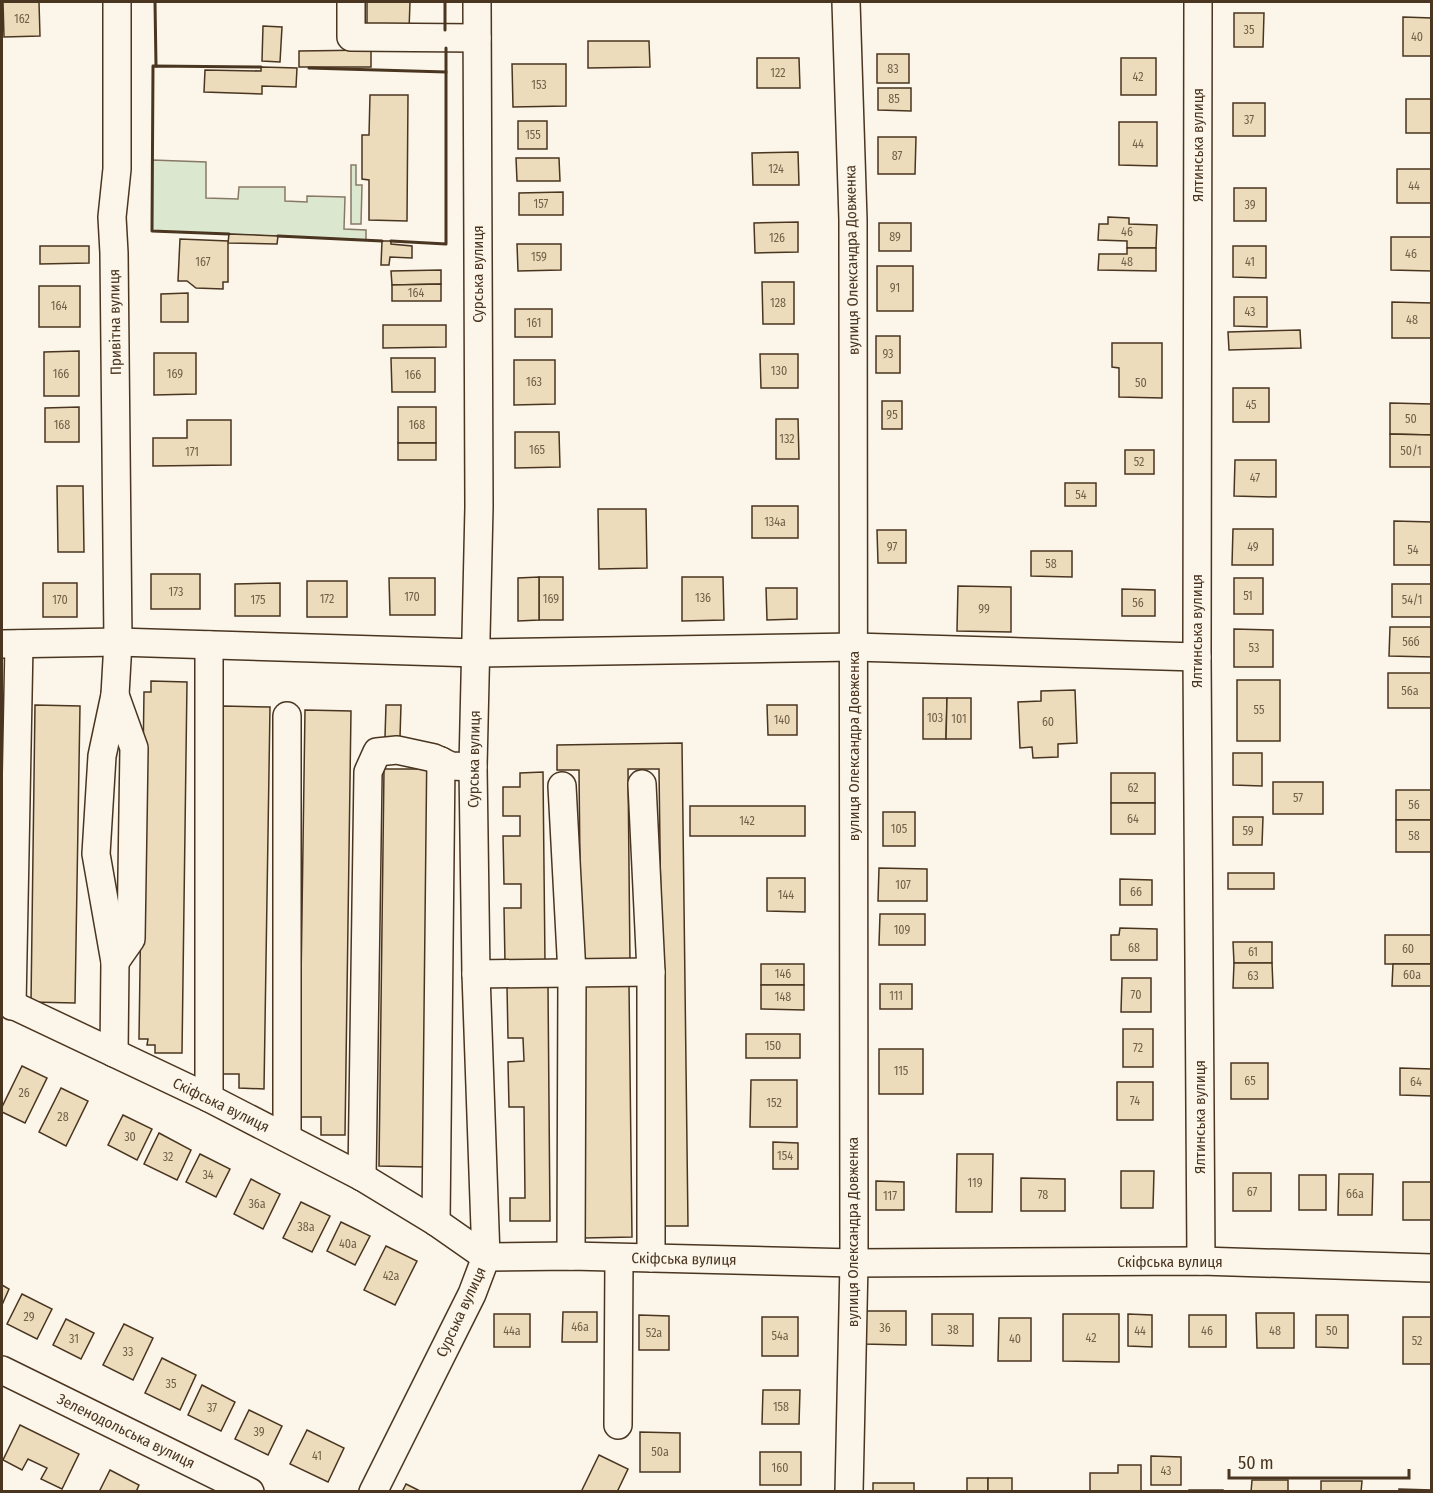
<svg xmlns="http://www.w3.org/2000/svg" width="1433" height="1493" font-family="'Fira Sans Condensed',sans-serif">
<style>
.green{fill:#dce7d0;stroke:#887966;stroke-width:1.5}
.building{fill:#ecdcbc;stroke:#4a3520;stroke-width:1.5}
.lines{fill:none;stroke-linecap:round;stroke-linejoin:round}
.minor-casing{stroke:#4a3520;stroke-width:30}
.minor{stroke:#fbf6e9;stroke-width:27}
.wall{stroke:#4a3520;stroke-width:3}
.labels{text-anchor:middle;stroke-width:4.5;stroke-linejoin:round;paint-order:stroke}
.number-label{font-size:12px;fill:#725f47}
.street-label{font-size:15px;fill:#4a3520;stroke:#fbf6e9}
</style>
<rect width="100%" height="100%" fill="#fbf6e9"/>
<!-- green -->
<g class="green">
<path d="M152 160 206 162V198L238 199 239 187H285V201L307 202V196L345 197 344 229 366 230V240L152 231Z"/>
<path d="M351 165H356V185H362L361 224H351Z"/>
</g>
<!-- building -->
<g class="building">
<path d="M3 2H39L40 36 4 37Z"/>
<path d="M367 2H410L409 30 367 29Z"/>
<path d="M1234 13H1264L1263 47H1234Z"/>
<path d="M1403 17 1432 18V56H1403Z"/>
<path d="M263 26 282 27 280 62 262 61Z"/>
<path d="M588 41H649L650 67 588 68Z"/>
<path d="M371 50V67H299V51Z"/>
<rect x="877" y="54" width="32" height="29"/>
<path d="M757 58H799L800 88H757Z"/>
<rect x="1121" y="58" width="35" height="37"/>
<path d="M512 64H566V106L513 107Z"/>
<path d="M261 67 297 68 296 87 262 86V94L204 92 205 70 261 71Z"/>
<path d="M878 88H911V111L878 110Z"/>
<path d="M370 95H408L407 221 369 220V180L362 179V135H369Z"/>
<rect x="1406" y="99" width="26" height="34"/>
<rect x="1233" y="103" width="32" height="33"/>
<rect x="518" y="121" width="29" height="28"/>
<path d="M1119 122H1157V166L1119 165Z"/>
<path d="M878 137H916L915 174H878Z"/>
<path d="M798 152 799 185H753L752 153Z"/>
<path d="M516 158H559L560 181H517Z"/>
<rect x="1397" y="169" width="35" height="34"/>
<rect x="1234" y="188" width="32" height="33"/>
<path d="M563 192V215H519V193Z"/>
<path d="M1108 217 1129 218V224L1157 225 1156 248H1127V241L1098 240 1099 224H1108Z"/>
<path d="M798 222V252L755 253 754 223Z"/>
<rect x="879" y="223" width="32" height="28"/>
<path d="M229 234 278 236 277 244 228 243Z"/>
<path d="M1391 237H1432V271L1391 270Z"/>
<path d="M180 239 228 241V282H223V289L196 288 187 281H178Z"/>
<path d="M382 241H391V244L412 246V258L390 257 389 265H381Z"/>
<path d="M517 244H561V270L518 271Z"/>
<path d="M40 246H89V263L40 264Z"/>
<path d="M1233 246H1266V278L1233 277Z"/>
<path d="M1127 248H1156V271L1098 270 1099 254H1127Z"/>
<rect x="877" y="266" width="36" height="45"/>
<path d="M441 270V284L392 285 391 271Z"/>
<path d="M762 282H794V324H763Z"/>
<path d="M441 284V301H392V285Z"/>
<rect x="39" y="286" width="41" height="41"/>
<path d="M188 293V322H161V294Z"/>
<path d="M1234 297H1267V327L1234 326Z"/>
<path d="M1392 302 1432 303V338H1392Z"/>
<rect x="515" y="309" width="37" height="28"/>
<path d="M383 325H446V347L383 348Z"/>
<path d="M1300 330 1301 348 1229 350 1228 332Z"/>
<rect x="876" y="336" width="24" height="37"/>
<path d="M1112 343H1162V398L1119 397V368L1112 367Z"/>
<path d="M79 351V396H44V352Z"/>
<path d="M154 353H196V394L154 395Z"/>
<path d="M760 354H798V388H761Z"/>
<path d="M391 358H435V392H392Z"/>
<path d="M514 360H555V404L514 405Z"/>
<rect x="1233" y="388" width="36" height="34"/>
<rect x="882" y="401" width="20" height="28"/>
<path d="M1390 403 1432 404V435L1390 434Z"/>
<path d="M79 407V442H45V408Z"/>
<rect x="398" y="407" width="38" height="36"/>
<path d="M776 419H798L799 459H776Z"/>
<path d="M187 420H231V465L153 466V438H187Z"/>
<path d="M515 432H559L560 467 515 468Z"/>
<path d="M1390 434 1432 435V467H1390Z"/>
<rect x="398" y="443" width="38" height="17"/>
<rect x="1125" y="450" width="29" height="24"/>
<path d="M1235 460H1276V497L1234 496Z"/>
<rect x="1065" y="483" width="31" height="23"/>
<path d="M57 486H83L84 552H58Z"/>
<rect x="752" y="506" width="46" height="32"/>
<path d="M598 509H646L647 568 599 569Z"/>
<path d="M1394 521 1432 522 1431 565H1394Z"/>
<path d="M1233 529H1273V565H1232Z"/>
<path d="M877 530H906V563H878Z"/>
<path d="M1031 551H1072V577L1031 576Z"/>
<rect x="151" y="574" width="49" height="35"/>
<rect x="539" y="577" width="24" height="43"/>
<path d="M539 577V620L518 621V578Z"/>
<path d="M682 577H723L724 620 682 621Z"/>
<path d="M389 578H435V615H390Z"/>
<rect x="1234" y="578" width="29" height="36"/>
<rect x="307" y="581" width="40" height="36"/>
<rect x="43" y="583" width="34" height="34"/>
<path d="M280 583V616H235V584Z"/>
<rect x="1392" y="584" width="40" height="33"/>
<path d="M958 586 1011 587V632L957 631Z"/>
<path d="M766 588H797V619L767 620Z"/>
<path d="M1122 589 1155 590V616H1122Z"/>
<path d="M1390 627H1432V657L1389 656Z"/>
<path d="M1234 629 1273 630V667H1234Z"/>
<rect x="1388" y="673" width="44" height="35"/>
<rect x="1237" y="680" width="43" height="61"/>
<path d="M151 681 187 682 182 1053H155V1045H147L148 1039H139L144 692H151Z"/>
<path d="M1075 690 1077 743 1058 744V757L1033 758 1032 747 1020 748 1018 702 1041 701V691Z"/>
<path d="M923 698H947L946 739H923Z"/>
<path d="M947 698H971V739H946Z"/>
<path d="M35 705 80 706 75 1003 31 1002Z"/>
<path d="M386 705H401L400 737H385Z"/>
<path d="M767 705H797V735H768Z"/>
<path d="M223 706 270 707 264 1089 239 1088V1074H218Z"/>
<path d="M305 710 351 711 345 1135H321V1117H299Z"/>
<path d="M682 743 688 1226H665L659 769H628L630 963H581L579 770H557V745Z"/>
<path d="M1233 753H1262V786L1233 785Z"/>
<path d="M384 769H429L424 1167 379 1166Z"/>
<path d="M543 772 545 963H505L504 908H521V884H504L503 836H520V816H503V787H520V773Z"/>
<rect x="1111" y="773" width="44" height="30"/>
<rect x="1273" y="782" width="50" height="32"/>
<rect x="1396" y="790" width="36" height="30"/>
<rect x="1111" y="803" width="44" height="31"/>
<rect x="690" y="806" width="115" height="30"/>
<rect x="883" y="812" width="32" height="34"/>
<path d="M1233 817H1263L1262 845H1233Z"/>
<rect x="1396" y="820" width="36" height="32"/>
<path d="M879 868 927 869V901H878Z"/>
<rect x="1228" y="873" width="46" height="16"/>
<path d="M767 878H805V912L767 911Z"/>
<path d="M1120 879 1152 880V905H1120Z"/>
<path d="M880 914H925V945H879Z"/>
<path d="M1120 928 1157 929V960H1111V935H1119Z"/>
<rect x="1385" y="935" width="47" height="29"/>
<path d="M1233 942H1272V963H1234Z"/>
<path d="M1234 963H1272L1273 988H1233Z"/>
<rect x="761" y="964" width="43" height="21"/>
<path d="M1393 964H1432V986H1392Z"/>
<path d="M1122 978H1151V1012H1121Z"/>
<rect x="880" y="984" width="32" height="25"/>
<path d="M629 985 632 1237 585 1238 582 986Z"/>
<path d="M761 985H804V1010L761 1009Z"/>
<path d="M507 986H548L550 1221H510V1198H525L524 1107H509L508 1062 524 1061 523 1038H508Z"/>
<rect x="1123" y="1029" width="30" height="38"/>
<rect x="746" y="1034" width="54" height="24"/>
<rect x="879" y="1049" width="44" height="45"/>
<rect x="1231" y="1063" width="37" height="36"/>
<path d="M22 1066 47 1078 25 1123 2 1112V1107Z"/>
<path d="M1400 1068 1432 1069V1096L1400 1095Z"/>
<path d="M751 1080H797V1127H750Z"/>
<rect x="1117" y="1082" width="36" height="38"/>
<path d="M61 1088 88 1101 66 1146 39 1132Z"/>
<path d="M123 1115 152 1129 137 1160 108 1145Z"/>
<path d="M159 1133 191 1150 177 1180 144 1164Z"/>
<path d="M773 1142 798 1143V1169H773Z"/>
<path d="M200 1154 230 1169 216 1197 186 1182Z"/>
<path d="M957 1154H993L992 1212H956Z"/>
<path d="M1121 1171H1154L1153 1208H1121Z"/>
<rect x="1233" y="1173" width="38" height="38"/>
<path d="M1339 1174H1373L1372 1215H1338Z"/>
<rect x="1299" y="1175" width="27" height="35"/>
<path d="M1021 1178 1065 1179V1211H1021Z"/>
<path d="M251 1179 280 1194 263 1229 234 1214Z"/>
<path d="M876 1181 904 1182V1210H876Z"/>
<rect x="1403" y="1182" width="29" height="38"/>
<path d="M301 1202 330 1216 312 1252 283 1238Z"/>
<path d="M341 1222 370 1236 355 1265 327 1251Z"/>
<path d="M386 1246 417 1261 395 1305 364 1290Z"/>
<path d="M2 1285 9 1289 2 1305Z"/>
<path d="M22 1294 52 1309 37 1339 7 1324Z"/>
<path d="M863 1311H906V1345L863 1344Z"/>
<path d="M563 1312H597V1342H562Z"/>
<path d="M1256 1313H1294V1348H1257Z"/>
<rect x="494" y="1314" width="36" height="33"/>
<path d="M932 1314H973V1346L932 1345Z"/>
<path d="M1063 1314H1119V1362L1063 1361Z"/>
<path d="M1128 1314 1152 1315V1347L1128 1346Z"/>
<path d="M639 1315 669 1316V1350H639Z"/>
<rect x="1189" y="1315" width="37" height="32"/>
<path d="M1316 1315H1348V1348L1316 1347Z"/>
<rect x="762" y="1317" width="36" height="39"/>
<rect x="1403" y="1317" width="29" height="47"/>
<path d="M999 1318H1031V1361H998Z"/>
<path d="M66 1319 94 1333 81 1359 53 1345Z"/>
<path d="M124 1324 153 1338 133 1380 103 1365Z"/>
<path d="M162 1358 196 1375 180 1410 145 1393Z"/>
<path d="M202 1385 235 1402 221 1431 188 1415Z"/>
<path d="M763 1390H800L799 1424H762Z"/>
<path d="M249 1410 282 1426 268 1455 235 1439Z"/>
<path d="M20 1425 79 1454 62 1489 41 1479 47 1468 28 1459 22 1470 3 1460Z"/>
<path d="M307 1430 344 1448 328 1482 290 1464Z"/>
<path d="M640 1432 680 1433V1472H640Z"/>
<rect x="760" y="1452" width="41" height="33"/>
<path d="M599 1455 628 1469 617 1492H585L582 1490Z"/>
<path d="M1151 1456 1181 1457V1485H1151Z"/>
<path d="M1118 1465H1141V1492H1090V1473H1118Z"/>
<path d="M110 1470 139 1485 136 1492H99Z"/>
<rect x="967" y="1478" width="21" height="14"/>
<rect x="988" y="1478" width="24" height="14"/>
<path d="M1252 1480H1288V1492H1251Z"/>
<path d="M1321 1481H1362L1361 1492H1321Z"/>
<rect x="873" y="1483" width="41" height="9"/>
<path d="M406 1484 422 1492H402Z"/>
<path d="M1399 1489 1432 1490V1492H1399Z"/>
<rect x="1189" y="1490" width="34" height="2"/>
</g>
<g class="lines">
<!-- minor casing -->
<g class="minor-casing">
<g id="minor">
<path d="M351 2V37L477 38"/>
<path d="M846 2 853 220 854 1263 849 1492"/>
<path d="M1198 2 1197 657 1201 1261"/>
<path d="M2 644 118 642 476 653 854 647 1197 657"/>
<path d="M209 645V1098"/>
<path d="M115 695 134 748 131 939 115 962"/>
<path d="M642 784 651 972V1258"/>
<path d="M562 786 572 974 571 1256"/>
<path d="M476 974 651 972"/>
<path d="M2 1000 209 1098 362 1177 436 1222 486 1257 571 1256 854 1263 1201 1261 1432 1268"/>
<path d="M12 1006 19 644"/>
<path d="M114 1053 115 962 96 854 102 756 115 695 118 642 114 253 112 217 117 169V2"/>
<path d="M287 1138V716"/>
<path d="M362 1177 368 772 377 752 397 750 434 758 451 766 473 767"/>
<path d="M436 1222 441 761"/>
<path d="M2 1370 250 1492"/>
<path d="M618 1425 619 1258"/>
<path d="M373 1492 472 1294 486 1257 476 974 473 767 479 507 477 2"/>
</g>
</g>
<!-- minor -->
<use href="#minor" class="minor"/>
<!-- wall -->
<g class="wall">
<path d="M155 2 156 66"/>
<path d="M445 2V30"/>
<path d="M446 48V72"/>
<path d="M309 68 446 72V244L391 241"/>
<path d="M229 234 152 231 153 66 261 67"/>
<path d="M278 236 382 241"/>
</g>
</g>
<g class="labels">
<!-- number labels -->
<g class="number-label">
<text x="22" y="23">162</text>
<text x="1249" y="34">35</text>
<text x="1417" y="41">40</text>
<text x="893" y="73">83</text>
<text x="778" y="77">122</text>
<text x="1138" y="81">42</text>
<text x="539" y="89">153</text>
<text x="894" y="103">85</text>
<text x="1249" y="124">37</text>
<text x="533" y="139">155</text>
<text x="1138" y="148">44</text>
<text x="897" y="160">87</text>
<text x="776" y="173">124</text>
<text x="1414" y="190">44</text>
<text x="541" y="208">157</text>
<text x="1250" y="209">39</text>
<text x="1127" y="236">46</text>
<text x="895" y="241">89</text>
<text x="777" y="242">126</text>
<text x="1411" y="258">46</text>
<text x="539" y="261">159</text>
<text x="203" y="266">167</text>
<text x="1127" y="266">48</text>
<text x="1250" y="266">41</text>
<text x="895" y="292">91</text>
<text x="416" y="297">164</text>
<text x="778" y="307">128</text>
<text x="59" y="310">164</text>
<text x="1250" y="316">43</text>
<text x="1412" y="324">48</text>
<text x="534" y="327">161</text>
<text x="888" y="358">93</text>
<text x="779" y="375">130</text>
<text x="61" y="378">166</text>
<text x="175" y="378">169</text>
<text x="413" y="379">166</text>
<text x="534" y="386">163</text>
<text x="1141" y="387">50</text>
<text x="1251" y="409">45</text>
<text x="892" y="419">95</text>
<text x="1411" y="423">50</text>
<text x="62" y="429">168</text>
<text x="417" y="429">168</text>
<text x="787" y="443">132</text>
<text x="537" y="454">165</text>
<text x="1411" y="455">50/1</text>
<text x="192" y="456">171</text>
<text x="1139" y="466">52</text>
<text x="1255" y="482">47</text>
<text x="1081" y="499">54</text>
<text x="775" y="526">134а</text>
<text x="892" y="551">97</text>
<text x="1253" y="551">49</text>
<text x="1413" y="554">54</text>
<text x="1051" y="568">58</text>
<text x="176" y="596">173</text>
<text x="1248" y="600">51</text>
<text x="412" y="601">170</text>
<text x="703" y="602">136</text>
<text x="327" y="603">172</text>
<text x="551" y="603">169</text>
<text x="60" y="604">170</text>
<text x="258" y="604">175</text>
<text x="1412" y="604">54/1</text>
<text x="1138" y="607">56</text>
<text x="984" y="613">99</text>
<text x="1411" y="646">56б</text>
<text x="1254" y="652">53</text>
<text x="1410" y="695">56а</text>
<text x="1259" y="714">55</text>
<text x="935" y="722">103</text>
<text x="959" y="723">101</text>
<text x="782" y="724">140</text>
<text x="1048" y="726">60</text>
<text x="1133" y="792">62</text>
<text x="1298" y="802">57</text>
<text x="1414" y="809">56</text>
<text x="1133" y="823">64</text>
<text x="747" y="825">142</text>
<text x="899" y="833">105</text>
<text x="1248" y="835">59</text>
<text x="1414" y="840">58</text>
<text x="903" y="889">107</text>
<text x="1136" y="896">66</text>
<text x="786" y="899">144</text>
<text x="902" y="934">109</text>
<text x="1134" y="952">68</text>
<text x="1408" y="953">60</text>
<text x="1253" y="956">61</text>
<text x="783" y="978">146</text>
<text x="1412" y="979">60а</text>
<text x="1253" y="980">63</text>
<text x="1136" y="999">70</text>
<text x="896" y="1000">111</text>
<text x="783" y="1001">148</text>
<text x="773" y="1050">150</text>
<text x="1138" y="1052">72</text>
<text x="901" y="1075">115</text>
<text x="1250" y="1085">65</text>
<text x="1416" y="1086">64</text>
<text x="24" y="1097">26</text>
<text x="1135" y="1105">74</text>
<text x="774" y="1107">152</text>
<text x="63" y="1121">28</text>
<text x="130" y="1141">30</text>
<text x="785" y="1160">154</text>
<text x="168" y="1161">32</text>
<text x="208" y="1179">34</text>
<text x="975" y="1187">119</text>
<text x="1252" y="1196">67</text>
<text x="1355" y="1198">66а</text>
<text x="1043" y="1199">78</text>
<text x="890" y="1200">117</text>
<text x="257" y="1208">36а</text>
<text x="306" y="1231">38а</text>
<text x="348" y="1248">40а</text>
<text x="391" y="1280">42а</text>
<text x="29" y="1321">29</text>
<text x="580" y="1331">46а</text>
<text x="885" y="1332">36</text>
<text x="953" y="1334">38</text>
<text x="512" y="1335">44а</text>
<text x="1140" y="1335">44</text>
<text x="1207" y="1335">46</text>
<text x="1275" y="1335">48</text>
<text x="1332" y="1335">50</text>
<text x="654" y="1337">52а</text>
<text x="780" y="1340">54а</text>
<text x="1091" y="1342">42</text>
<text x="74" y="1343">31</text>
<text x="1015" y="1343">40</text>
<text x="1417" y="1345">52</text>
<text x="128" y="1356">33</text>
<text x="171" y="1388">35</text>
<text x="781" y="1411">158</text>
<text x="212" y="1412">37</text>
<text x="259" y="1436">39</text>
<text x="660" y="1456">50а</text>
<text x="317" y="1460">41</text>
<text x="780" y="1472">160</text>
<text x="1166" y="1475">43</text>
</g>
<!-- street labels -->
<g class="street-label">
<text transform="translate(1198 145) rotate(-90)" y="5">Ялтинська вулиця</text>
<text transform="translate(852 260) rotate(-91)" y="5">вулиця Олександра Довженка</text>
<text transform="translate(478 274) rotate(-90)" y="5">Сурська вулиця</text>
<text transform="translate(115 322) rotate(-91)" y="5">Привітна вулиця</text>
<text transform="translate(1197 631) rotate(-90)" y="5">Ялтинська вулиця</text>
<text transform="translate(854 746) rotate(-90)" y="5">вулиця Олександра Довженка</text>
<text transform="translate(474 759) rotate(-89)" y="5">Сурська вулиця</text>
<text transform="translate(221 1105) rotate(26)" y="5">Скіфська вулиця</text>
<text transform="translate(1200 1117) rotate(-90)" y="5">Ялтинська вулиця</text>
<text transform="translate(853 1232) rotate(-90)" y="5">вулиця Олександра Довженка</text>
<text transform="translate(684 1259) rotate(1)" y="5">Скіфська вулиця</text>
<text x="1170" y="1267">Скіфська вулиця</text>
<text transform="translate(461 1312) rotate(-65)" y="5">Сурська вулиця</text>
<text transform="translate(126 1431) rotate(26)" y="5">Зеленодольська вулиця</text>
</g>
</g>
<!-- border -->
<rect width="1433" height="1493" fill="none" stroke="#4a3520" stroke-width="6"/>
<!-- scale -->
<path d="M1229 1469v9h180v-9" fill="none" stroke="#4a3520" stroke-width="3"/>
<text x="1238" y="1469" font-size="18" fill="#4a3520" stroke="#fbf6e9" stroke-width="4.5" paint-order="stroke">50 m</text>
</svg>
